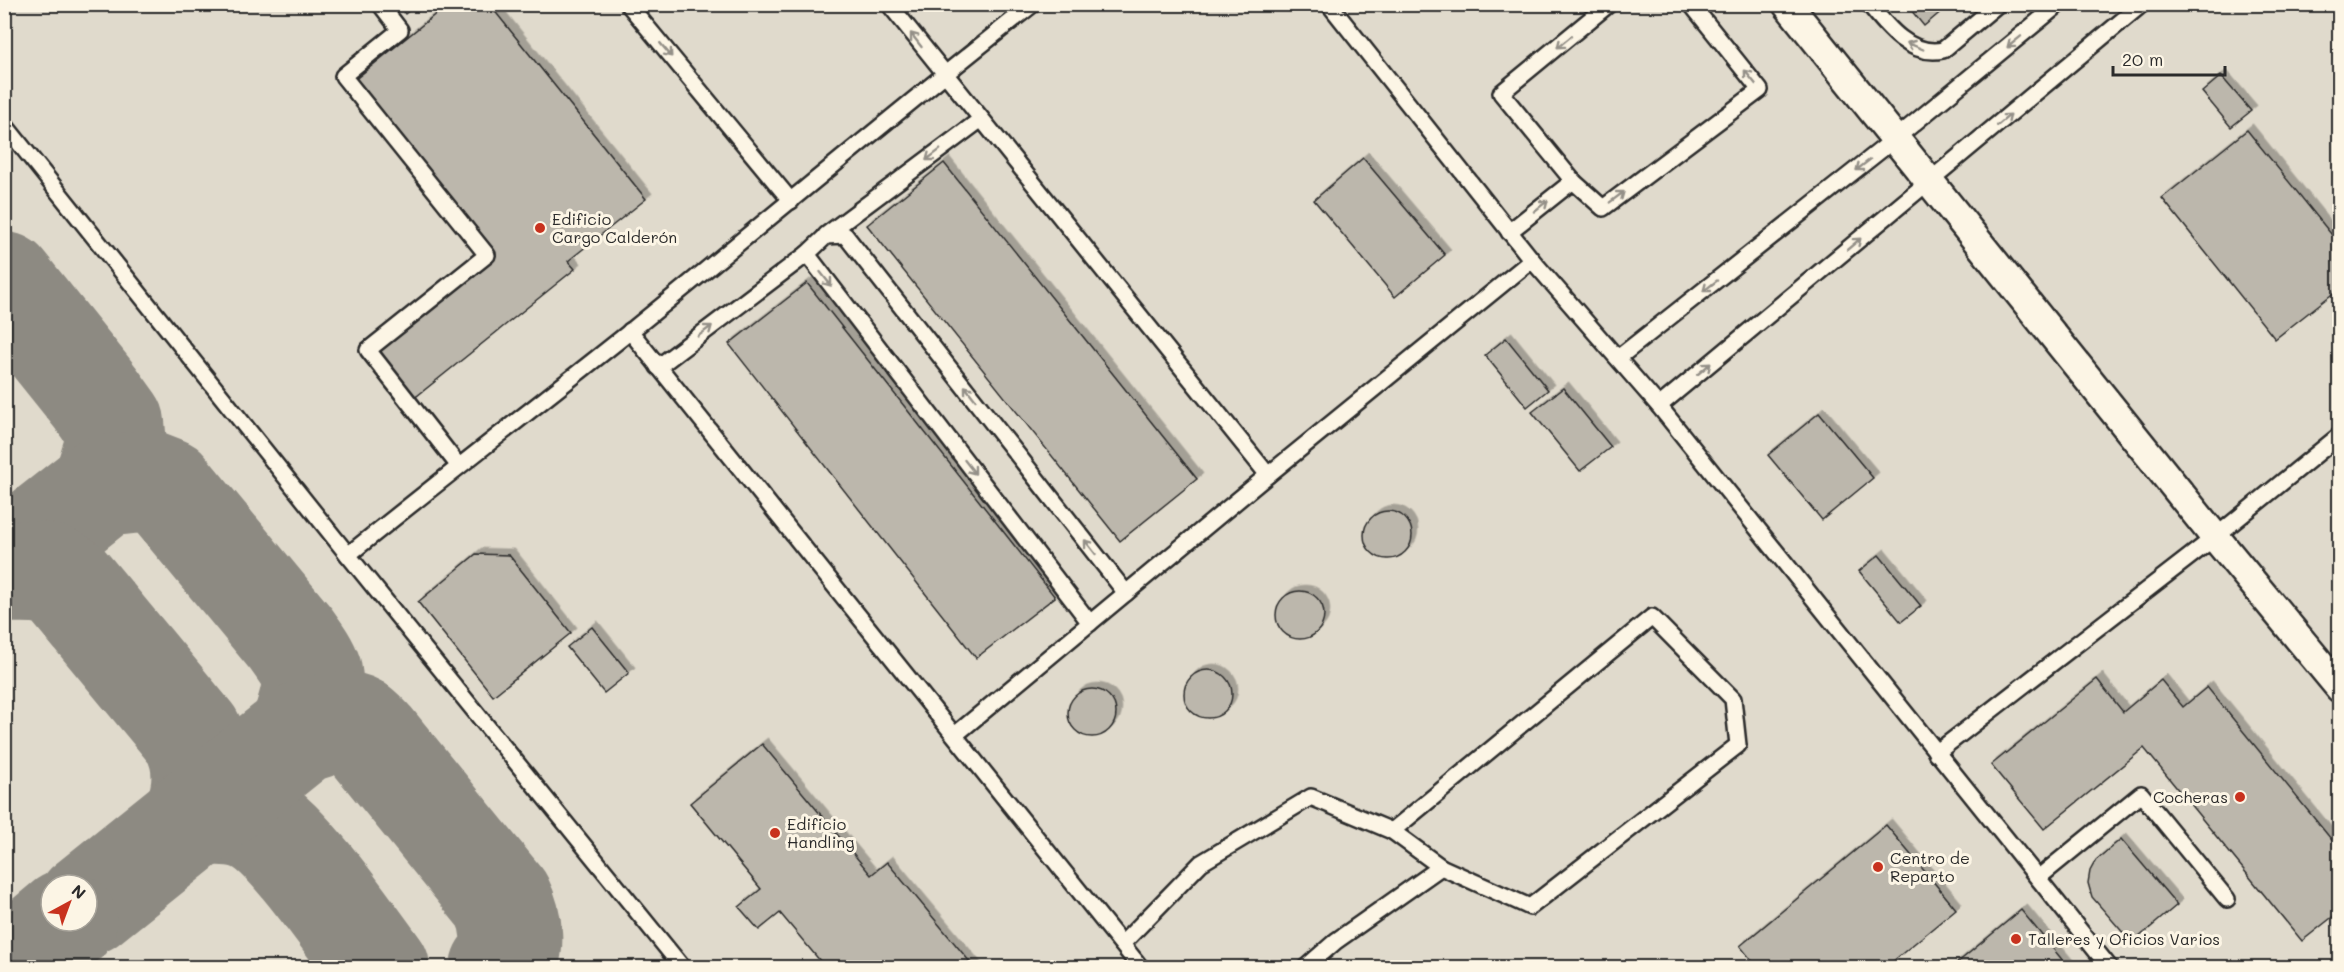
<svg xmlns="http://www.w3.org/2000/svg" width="2344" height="972" font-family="Mali,sans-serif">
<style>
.built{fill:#e0dacc;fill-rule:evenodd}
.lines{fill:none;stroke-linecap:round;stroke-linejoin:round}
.taxiway{stroke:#8d8a82;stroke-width:102}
.building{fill:#bcb7ac;stroke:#2b2b2b;stroke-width:1.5;filter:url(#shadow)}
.service-casing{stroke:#2b2b2b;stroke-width:20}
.minor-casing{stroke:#2b2b2b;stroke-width:33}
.service{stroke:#fcf5e5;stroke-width:15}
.minor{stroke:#fcf5e5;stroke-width:28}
.oneway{stroke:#949088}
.poi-dot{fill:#c8321e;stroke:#fcf5e5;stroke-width:2}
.labels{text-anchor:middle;stroke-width:6;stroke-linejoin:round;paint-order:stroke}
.poi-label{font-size:16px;fill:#2b2b2b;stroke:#fcf5e5;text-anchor:start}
</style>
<defs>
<filter id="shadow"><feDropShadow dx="5.5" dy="-5.5" stdDeviation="0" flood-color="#0004"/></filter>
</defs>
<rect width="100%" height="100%" fill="#efe9da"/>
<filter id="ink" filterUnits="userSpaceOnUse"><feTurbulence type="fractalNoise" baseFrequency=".0167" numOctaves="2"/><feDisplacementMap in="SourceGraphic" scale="12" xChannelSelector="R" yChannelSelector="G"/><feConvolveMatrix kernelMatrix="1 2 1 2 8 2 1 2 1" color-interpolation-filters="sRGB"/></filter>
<g filter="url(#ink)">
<!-- built -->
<path class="built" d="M5 5H2339V967L5 968ZM51 885H87V921H51Z"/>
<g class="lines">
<!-- taxiway -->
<g class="taxiway">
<path d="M4 283 96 398 114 423 116 445 103 486"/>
<path d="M4 564 103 486 148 481 166 488 291 639C298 649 307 660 311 672 315 691 306 715 300 733"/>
<path d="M4 572C28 572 48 569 67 584L192 735C206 761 205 790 194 816"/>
<path d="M194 816C214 814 235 813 253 821 287 836 354 934 379 968"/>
<path d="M87 904 300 733C316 728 340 717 357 726 362 729 367 735 372 740L502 900C511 918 518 953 501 968"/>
<path d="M15 968 18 961 66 921"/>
</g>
</g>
<!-- building -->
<g class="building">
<path d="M397 4H417L405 14Z"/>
<path d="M448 4H489L646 199 568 261 575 269 412 400 374 353 494 257 352 82Z"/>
<path d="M1906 4H1950L1924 26Z"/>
<path d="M2221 76 2251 111 2231 127 2202 92Z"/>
<path d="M2247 130 2340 245V288L2275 339 2162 198Z"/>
<path d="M1363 158 1445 255 1395 297 1314 200Z"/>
<path d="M944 163 1197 479 1120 541 867 225Z"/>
<path d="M807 283 1055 597 976 658 729 344Z"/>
<path d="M1506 338 1548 390 1527 407 1485 355Z"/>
<path d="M1563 388 1611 447 1580 471 1532 412Z"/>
<path d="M1819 413 1873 478 1822 520 1768 455Z"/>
<circle cx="1388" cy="535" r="24"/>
<path d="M476 554 509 555 571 633 493 696 418 602Z"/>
<path d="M1879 555 1921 606 1901 622 1859 571Z"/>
<circle cx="1300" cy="615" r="24"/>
<path d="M592 627 629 673 604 693 567 647Z"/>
<circle cx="1208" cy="694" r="24"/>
<path d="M2097 679 2123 712 2161 680 2183 707 2207 687 2340 850V911L2302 941 2144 748 2044 829 1991 765Z"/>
<circle cx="1092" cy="713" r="24"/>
<path d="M762 744 871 875 887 862 975 968H826L780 913 759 930 739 907 761 889 690 803Z"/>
<path d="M1886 825 1956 909 1886 967 1881 960 1872 968H1758L1740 946Z"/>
<path d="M2121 839 2177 905 2132 943 2092 897 2088 883 2090 871 2096 860Z"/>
<path d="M2021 910 2069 968H1951Z"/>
</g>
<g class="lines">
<!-- service casing -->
<g class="service-casing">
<g id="service">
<path d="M380 4 400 30 343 76 487 255 368 350 458 465"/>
<path d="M628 4 791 201"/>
<path d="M889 4 1268 475"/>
<path d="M1329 4 1532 260 1659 406 2110 968"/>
<path d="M1609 4 1501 93 1573 181 1603 208 1760 90 1691 4"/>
<path d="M1869 4C1887 27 1911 57 1943 50L1998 4"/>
<path d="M4 124 348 555"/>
<path d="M1509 232 1573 181"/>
<path d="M826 235 980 120"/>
<path d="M630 331 1141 968"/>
<path d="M1618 358 1896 138 2059 4"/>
<path d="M658 367 807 254"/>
<path d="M1659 406 2142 4"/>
<path d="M1090 623 807 254 826 236 845 235 1126 593"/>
<path d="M955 735 1268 475 1532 260"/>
<path d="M1936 753 2215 537 2340 435"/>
<path d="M1392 831 1441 867"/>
<path d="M2038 878 2141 794 2227 899"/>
<path d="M1122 944 1201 863 1311 797 1392 831 1652 617 1733 699 1738 745 1530 907 1441 867 1336 941 1305 968"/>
<path d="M683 968 348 555C442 479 538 405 632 330 766 222 897 111 1033 4"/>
</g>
</g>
<!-- minor casing -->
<g class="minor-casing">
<path id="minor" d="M1787 4 2215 537 2340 688"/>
</g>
<!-- service -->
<use href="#service" class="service"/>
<!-- minor -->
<use href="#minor" class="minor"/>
</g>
<!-- one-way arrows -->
<defs><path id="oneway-shaft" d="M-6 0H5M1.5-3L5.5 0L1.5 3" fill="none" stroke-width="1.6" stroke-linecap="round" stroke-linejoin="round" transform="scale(1.5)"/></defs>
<g class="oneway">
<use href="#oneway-shaft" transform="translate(916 40) rotate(-128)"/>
<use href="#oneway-shaft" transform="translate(1564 42) rotate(141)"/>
<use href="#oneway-shaft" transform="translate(2014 42) rotate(141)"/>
<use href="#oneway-shaft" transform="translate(1915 46) rotate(-157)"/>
<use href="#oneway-shaft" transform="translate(666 50) rotate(50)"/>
<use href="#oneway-shaft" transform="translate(1750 77) rotate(-129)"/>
<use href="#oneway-shaft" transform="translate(2004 120) rotate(-40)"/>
<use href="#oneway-shaft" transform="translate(933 155) rotate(143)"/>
<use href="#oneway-shaft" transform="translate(1863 165) rotate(142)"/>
<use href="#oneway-shaft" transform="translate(1617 197) rotate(-37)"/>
<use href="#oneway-shaft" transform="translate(1541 206) rotate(-38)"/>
<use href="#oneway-shaft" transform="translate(1854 244) rotate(-40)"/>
<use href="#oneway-shaft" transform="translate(826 279) rotate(52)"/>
<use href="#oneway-shaft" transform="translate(1710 286) rotate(142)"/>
<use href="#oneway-shaft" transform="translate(705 331) rotate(-37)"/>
<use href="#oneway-shaft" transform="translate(1704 369) rotate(-40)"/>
<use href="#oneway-shaft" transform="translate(970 393) rotate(-128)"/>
<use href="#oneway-shaft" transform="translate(970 467) rotate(52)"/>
<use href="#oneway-shaft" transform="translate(1090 547) rotate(-128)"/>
</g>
</g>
<!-- markers -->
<g class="poi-dot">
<circle cx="540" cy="228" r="6"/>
<circle cx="2240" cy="797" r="6"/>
<circle cx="775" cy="833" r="6"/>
<circle cx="1878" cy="867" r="6"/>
<circle cx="2016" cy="939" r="6"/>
</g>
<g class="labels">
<!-- poi labels -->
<g class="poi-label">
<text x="552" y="225">Edificio<tspan x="552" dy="18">Cargo Calderón</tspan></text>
<text x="2228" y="803" text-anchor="end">Cocheras</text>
<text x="787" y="830">Edificio<tspan x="787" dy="18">Handling</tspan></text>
<text x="1890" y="864">Centro de<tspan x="1890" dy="18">Reparto</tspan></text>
<text x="2028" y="945">Talleres y Oficios Varios</text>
</g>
</g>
<!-- margin -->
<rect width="2344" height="972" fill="none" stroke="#fcf5e5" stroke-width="24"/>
<rect x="12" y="12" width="2320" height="948" fill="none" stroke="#2b2b2b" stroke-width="2" filter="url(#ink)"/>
<!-- north arrow -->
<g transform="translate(69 903) rotate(41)"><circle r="28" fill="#fcf5e5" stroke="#a8a49b" stroke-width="1.5"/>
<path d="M0-4.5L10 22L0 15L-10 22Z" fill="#c8321e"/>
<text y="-9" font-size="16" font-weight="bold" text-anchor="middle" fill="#2b2b2b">N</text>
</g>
<!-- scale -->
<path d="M2113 66v9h112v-9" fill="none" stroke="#2b2b2b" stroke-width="3"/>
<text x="2122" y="66" font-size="18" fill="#2b2b2b" stroke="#fcf5e5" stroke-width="4.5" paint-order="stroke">20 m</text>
</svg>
